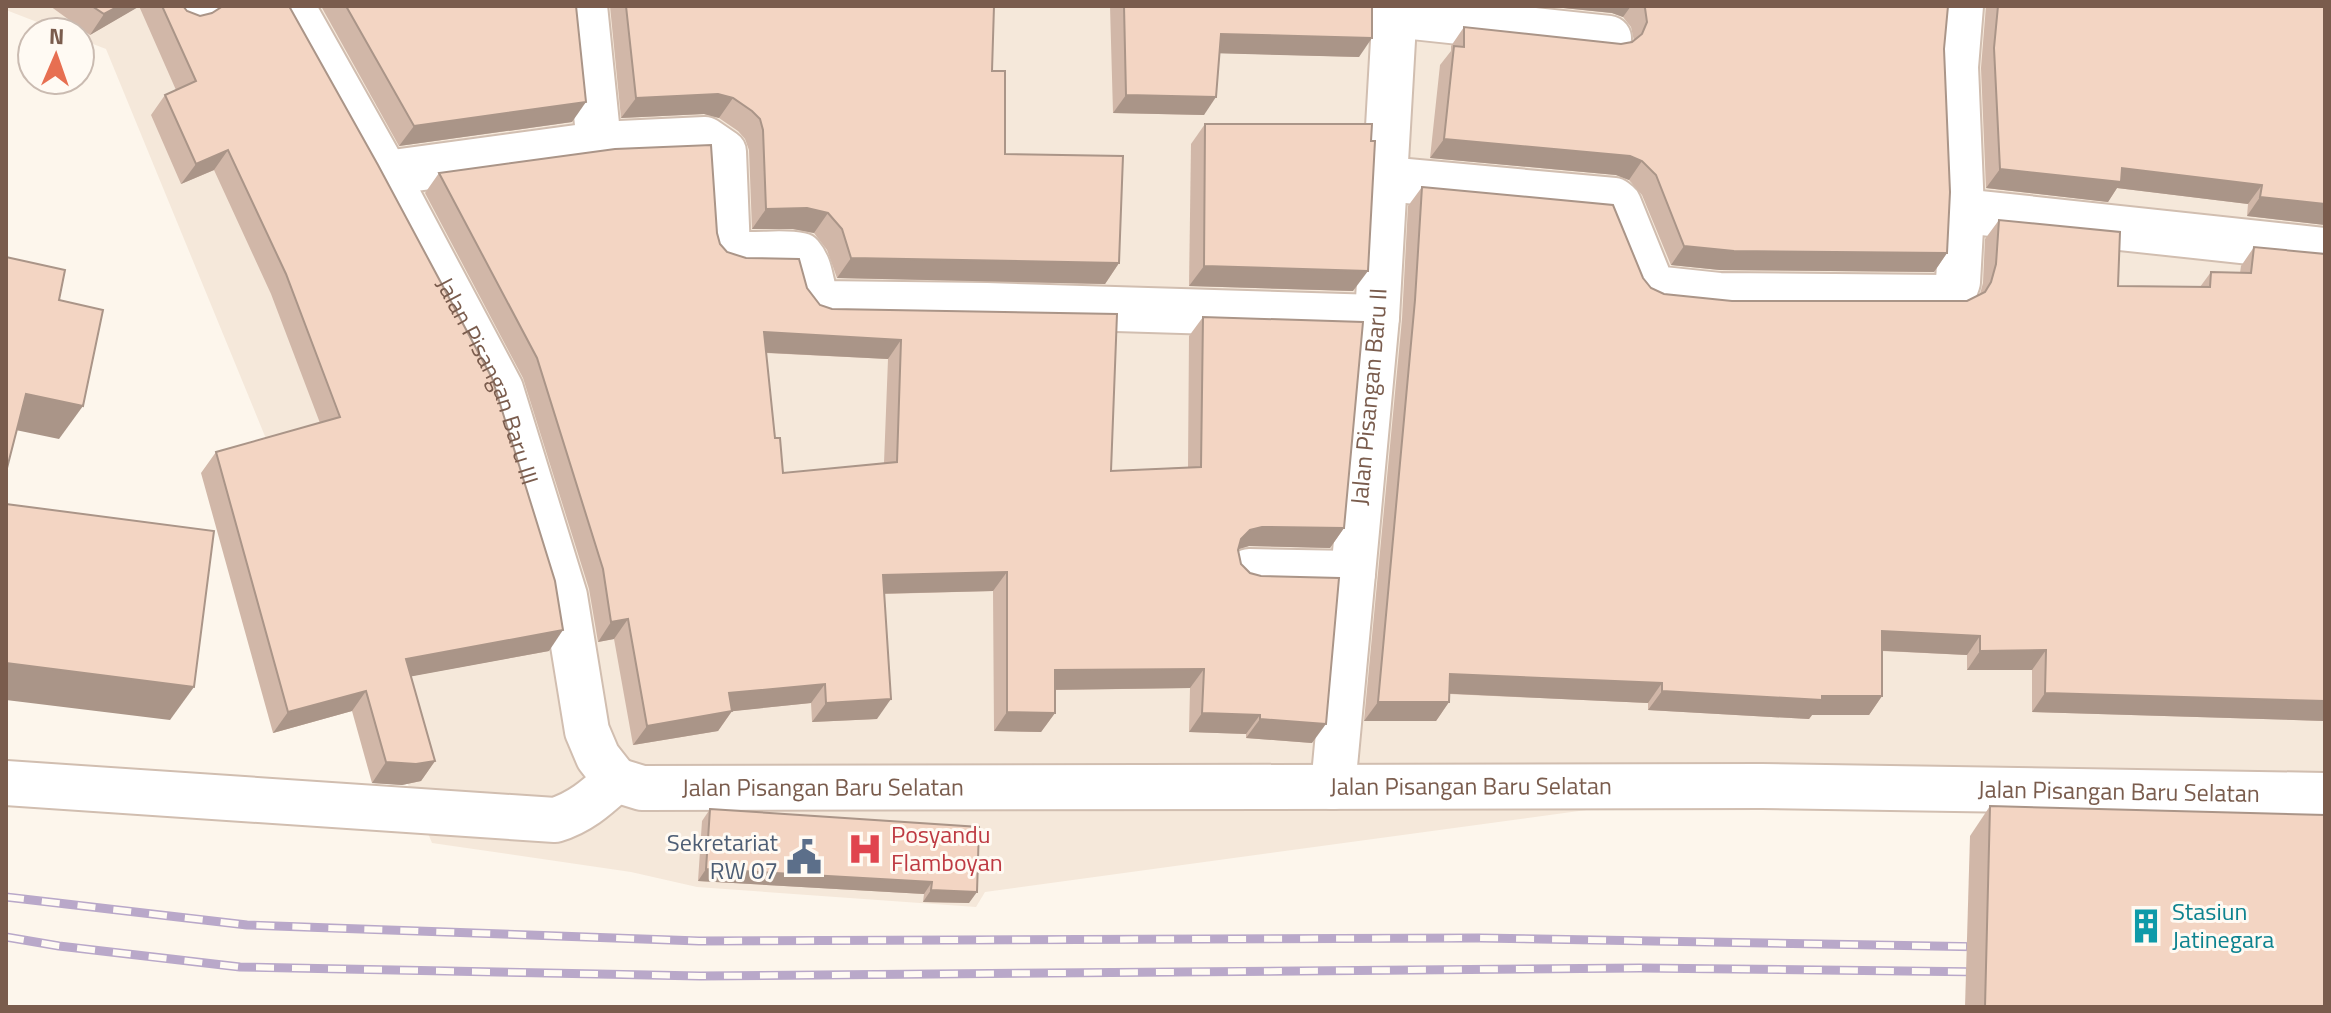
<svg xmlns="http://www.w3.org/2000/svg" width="2331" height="1013" font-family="'Titillium Web',sans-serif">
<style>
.residential{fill:#f5e8da}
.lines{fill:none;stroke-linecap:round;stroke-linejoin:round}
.street-casing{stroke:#d1beb0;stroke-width:48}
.street{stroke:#fff;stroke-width:44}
.rail-casing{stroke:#b9a8c9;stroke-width:9}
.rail{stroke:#fffaf3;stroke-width:6;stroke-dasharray:18;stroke-linecap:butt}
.wall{fill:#d1b7a8;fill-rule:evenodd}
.shaded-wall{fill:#aa9588}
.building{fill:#f3d5c3;stroke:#aa9588;stroke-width:2;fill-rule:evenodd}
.labels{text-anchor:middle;stroke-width:6;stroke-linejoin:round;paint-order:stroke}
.street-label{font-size:24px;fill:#7a5c4d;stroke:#fffaf3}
.health-label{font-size:24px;fill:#be3a42;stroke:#fffaf3;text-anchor:start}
.service-label{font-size:24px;fill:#4e5e75;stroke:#fffaf3;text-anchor:end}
.culture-label{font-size:24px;fill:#0d838f;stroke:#fffaf3;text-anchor:start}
</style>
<rect width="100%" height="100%" fill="#fdf6ec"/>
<!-- residential -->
<path class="residential" d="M6 6H2325V792L1762 786 985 892 976 907 697 887 631 872 432 843 106 49 80 39V32H63L6 10Z"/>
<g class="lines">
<!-- street casing -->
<g class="street-casing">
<g id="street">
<path id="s1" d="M292 6 386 173 501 389 565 596 587 731 598 757 616 780"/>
<path d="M585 6 599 144"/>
<path d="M1961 6 1956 67 1962 211 2325 250"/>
<path d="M187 11 198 6"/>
<path d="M1394 15 1609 38"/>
<path d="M386 173 599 144 705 139 724 152 728 251C752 258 777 250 801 255 813 269 810 287 819 303L987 305 1377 317"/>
<path d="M1385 179 1614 200 1619 204 1653 288 1719 295 1944 297 1954 293 1958 282 1962 211"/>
<path d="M1249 571 1353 573"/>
<path id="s2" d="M616 780 642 788 1762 786 2325 795"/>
<path d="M6 783 555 820C581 812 597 797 616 780"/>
<path id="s3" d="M1333 787 1377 317 1395 6"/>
</g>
</g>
<!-- street -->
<use href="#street" class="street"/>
<!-- rail casing -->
<g class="rail-casing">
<g id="rail">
<path d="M6 897 247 925 699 941 1479 938 1988 947"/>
<path d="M6 937 59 946 240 967 700 976 1640 968 1989 972"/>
</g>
</g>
<!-- rail -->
<use href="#rail" class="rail"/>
</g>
<!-- wall -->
<g class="wall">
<path d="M50 6H183L549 651 411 676 435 761 421 781 402 785 372 783 352 711 273 733 201 473 216 452 320 423 271 294 214 170 181 184 151 115 165 95 176 90 139 6 90 35Z"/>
<path d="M321 6H576L572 122 399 146Z"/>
<path d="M610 6H994L992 71 1005 154 1119 263 1105 284 837 278 827 250 814 233 793 229H752L749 150 745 139 738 131 719 118 704 114 621 118Z"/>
<path d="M1110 6H1372L1359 57 1220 53 1204 115 1113 113Z"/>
<path d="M1544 6H1948L1944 49 1947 253 1934 272 1720 270 1671 265 1642 195 1629 180 1616 175 1430 158 1440 65 1451 51V46L1464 27 1621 44 1634 41 1631 27 1623 17 1612 13Z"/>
<path d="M1986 6H2325V225L2247 216 2248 204 2117 188 2108 202 1986 188 1981 68Z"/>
<path d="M1205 124 1371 141 1353 291 1189 286 1191 144Z"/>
<path d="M439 173 717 233 720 244 727 252 807 288 820 305 832 309 1117 314 1111 471 1188 467 1189 336 1203 317 1344 528 1330 548 1249 546 1238 549 1241 564 1312 743 1246 738V734L1189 732 1190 688 1055 690V713L1041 732 994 731 993 591 884 594 877 719 812 722 811 703 732 711 718 731 633 745 614 639 598 642 589 589 523 378 425 193ZM766 353 888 359 884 463 783 473 775 438Z"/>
<path d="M1422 187 1643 278 1651 288 1664 294 1732 301H1967L1980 294 1983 283 1985 239 1999 220 2118 286 2200 287 2211 272 2240 273 2241 266 2254 247 2325 254V721L2032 712V670H1967V655L1882 651V696L1869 715H1812L1809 719 1648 710V703L1450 694 1449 702 1436 721H1364L1402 319 1408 206Z"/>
<path d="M1990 806 2325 1007H1965L1970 836Z"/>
<path d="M710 809 979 827 969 903 923 902 924 894 698 881 702 821Z"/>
</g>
<!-- shaded-wall -->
<g class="shaded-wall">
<path d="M119 6H140L90 35 104 14Z"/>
<path d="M1544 6H1631L1623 17 1612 13Z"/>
<path d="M1221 34 1372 38 1359 57 1208 53Z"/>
<path d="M718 94 733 98 719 118 704 114 621 118 636 98Z"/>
<path d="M1126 95 1216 97 1204 115 1113 113Z"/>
<path d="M586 102 572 122 399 146 414 126Z"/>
<path d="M1444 139 1630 156 1642 161 1629 180 1616 175 1430 158Z"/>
<path d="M228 150 214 170 181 184 196 164Z"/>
<path d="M2122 168 2262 185 2248 204 2117 188 2108 202 1986 188 2000 169Z"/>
<path d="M2260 197 2325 204V225L2247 216Z"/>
<path d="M807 208 828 213 814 233 793 229H752L766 209Z"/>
<path d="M1684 246 1947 253 1934 272 1720 270 1671 265Z"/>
<path d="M851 258 1119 263 1105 284 837 278Z"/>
<path d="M1204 266 1368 271 1353 291 1189 286Z"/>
<path d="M764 332 901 340 888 359 750 352Z"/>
<path d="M26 394 83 406 59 439 6 428Z"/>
<path d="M1262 527 1344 528 1330 548 1249 546 1236 550 1241 539 1250 530Z"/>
<path d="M1007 572 993 591 869 594 883 575Z"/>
<path d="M628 619 614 639 598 642 611 622Z"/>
<path d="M563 630 549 651 392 680 406 659Z"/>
<path d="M1882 631 1980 636 1967 655 1868 650Z"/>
<path d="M2046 650 2032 670H1967L1980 651Z"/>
<path d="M6 663 194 687 170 720 6 700Z"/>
<path d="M1204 669 1190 688 1041 690 1055 670Z"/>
<path d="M1450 674 1662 683 1648 703 1436 693Z"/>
<path d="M825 684 811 703 715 713 729 693Z"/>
<path d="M366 691 352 711 273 733 288 712Z"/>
<path d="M1662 691 1822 696H1882L1869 715H1812L1809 719 1648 710Z"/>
<path d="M2045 693 2325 701V721L2032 712Z"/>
<path d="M891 699 877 719 812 722 826 703Z"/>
<path d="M1378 702H1449L1436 721H1364Z"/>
<path d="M732 711 718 731 633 745 647 726Z"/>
<path d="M1007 712 1055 713 1041 732 994 731Z"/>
<path d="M1202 713 1260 715 1246 734 1189 732Z"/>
<path d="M1260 719 1326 724 1312 743 1246 738Z"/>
<path d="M435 761 421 781 402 785 372 783 386 762Z"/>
<path d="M706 869 932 882 924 894 698 881Z"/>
<path d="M931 890 977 892 969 903 923 902Z"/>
</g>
<!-- building -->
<g class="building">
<path d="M92 6H119L104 14Z"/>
<path d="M162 6H183L187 11 200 16 212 13 223 6H289L378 165 492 378 555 581 563 630 406 659 435 761 416 764 386 762 366 691 288 712 216 452 340 417 286 274 228 150 196 164 165 95 196 81Z"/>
<path d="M346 6H576L586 102 414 126Z"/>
<path d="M626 6H994L992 71H1005V154L1123 156 1119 263 851 258 842 229 828 213 807 208 766 209 763 130 760 119 752 111 733 98 718 94 636 98Z"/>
<path d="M1124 6H1372V38L1221 34 1216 97 1126 95Z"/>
<path d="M1643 6H1948L1944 49 1950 192 1947 253 1734 251 1684 246 1656 175 1642 161 1630 156 1444 139 1454 46 1464 47V27L1621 44 1632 42 1642 34 1647 22 1645 8Z"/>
<path d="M1998 6H2325V204L2260 197 2262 185 2122 168 2121 182 2000 169 1994 48Z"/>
<path d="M1205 124H1372L1371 141H1375L1368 271 1204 266Z"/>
<path d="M711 145 717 233 720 244 727 252 746 258 799 259 807 288 820 305 832 309 1117 314 1111 471 1201 467 1203 317 1363 322 1344 528 1262 527 1250 530 1241 539 1238 550 1241 564 1250 573 1261 576 1339 578 1326 724 1260 719V715L1202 713 1204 669 1055 670V713L1007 712V572L883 575 891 699 826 703 825 684 729 693 732 711 647 726 628 619 611 622 603 569 537 358 439 173 615 149ZM764 332 901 340 897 462 783 473 780 438H775Z"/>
<path d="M1422 187 1613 205 1643 278 1651 288 1664 294 1732 301H1967L1985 292 1991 282 1996 264 1999 220 2120 232 2118 286 2210 287 2211 272 2251 273 2254 247 2325 254V701L2045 693 2046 650 1980 651V636L1882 631V696H1822V700L1662 691V683L1450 674 1449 702H1378L1415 300Z"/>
<path d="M6 257 65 270 59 300 103 310 83 406 26 394 6 472Z"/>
<path d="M6 504 214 531 194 687 6 663Z"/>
<path d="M1990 806 2325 815V1007H1985Z"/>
<path d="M710 809 979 827 977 892 931 890 932 882 706 869Z"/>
</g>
<!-- icons -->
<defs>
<g id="hospital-bare" transform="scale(2.76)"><path d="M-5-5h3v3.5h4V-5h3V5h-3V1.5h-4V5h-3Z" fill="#e0444e" stroke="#fffaf3" stroke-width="2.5" paint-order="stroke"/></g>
<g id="civic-bare" transform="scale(2.76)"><path d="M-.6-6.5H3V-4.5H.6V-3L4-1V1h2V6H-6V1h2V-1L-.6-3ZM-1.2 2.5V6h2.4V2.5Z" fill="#5c6f8a" stroke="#fffaf3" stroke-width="2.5" paint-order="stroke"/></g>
<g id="building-bare" transform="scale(2.76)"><path d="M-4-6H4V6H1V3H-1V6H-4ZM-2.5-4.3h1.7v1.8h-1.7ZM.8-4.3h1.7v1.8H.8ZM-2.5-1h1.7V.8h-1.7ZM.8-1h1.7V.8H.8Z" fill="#0f9aa8" stroke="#fffaf3" stroke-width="2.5" paint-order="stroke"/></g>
</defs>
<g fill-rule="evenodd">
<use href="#hospital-bare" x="865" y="849"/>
<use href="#civic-bare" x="804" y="857"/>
<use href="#building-bare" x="2146" y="926"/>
</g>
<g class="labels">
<!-- street labels -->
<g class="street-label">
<text dy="8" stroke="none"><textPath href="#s1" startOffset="424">Jalan Pisangan Baru III</textPath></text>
<text dy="8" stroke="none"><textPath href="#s3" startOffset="392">Jalan Pisangan Baru II</textPath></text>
<text dy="8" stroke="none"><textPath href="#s2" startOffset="856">Jalan Pisangan Baru Selatan</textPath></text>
<text dy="8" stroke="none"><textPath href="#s2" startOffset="208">Jalan Pisangan Baru Selatan</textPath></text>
<text dy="8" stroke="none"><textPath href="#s2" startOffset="1504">Jalan Pisangan Baru Selatan</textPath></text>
</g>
<!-- health labels -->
<g class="health-label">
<text x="891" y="843">Posyandu<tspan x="891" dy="28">Flamboyan</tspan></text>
</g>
<!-- service labels -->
<g class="service-label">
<text x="778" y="851">Sekretariat<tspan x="778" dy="28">RW 07</tspan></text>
</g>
<!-- culture labels -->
<g class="culture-label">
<text x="2172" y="920">Stasiun<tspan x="2172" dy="28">Jatinegara</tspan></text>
</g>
</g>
<!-- border -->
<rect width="2331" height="1013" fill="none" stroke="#7a5c4d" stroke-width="16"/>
<!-- north arrow -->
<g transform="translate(56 56) rotate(2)"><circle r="38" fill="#fffaf3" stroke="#cabbb1" stroke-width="2"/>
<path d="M0-6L14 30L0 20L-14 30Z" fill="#e76f51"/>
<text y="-12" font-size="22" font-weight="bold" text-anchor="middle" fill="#7a5c4d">N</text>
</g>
</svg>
